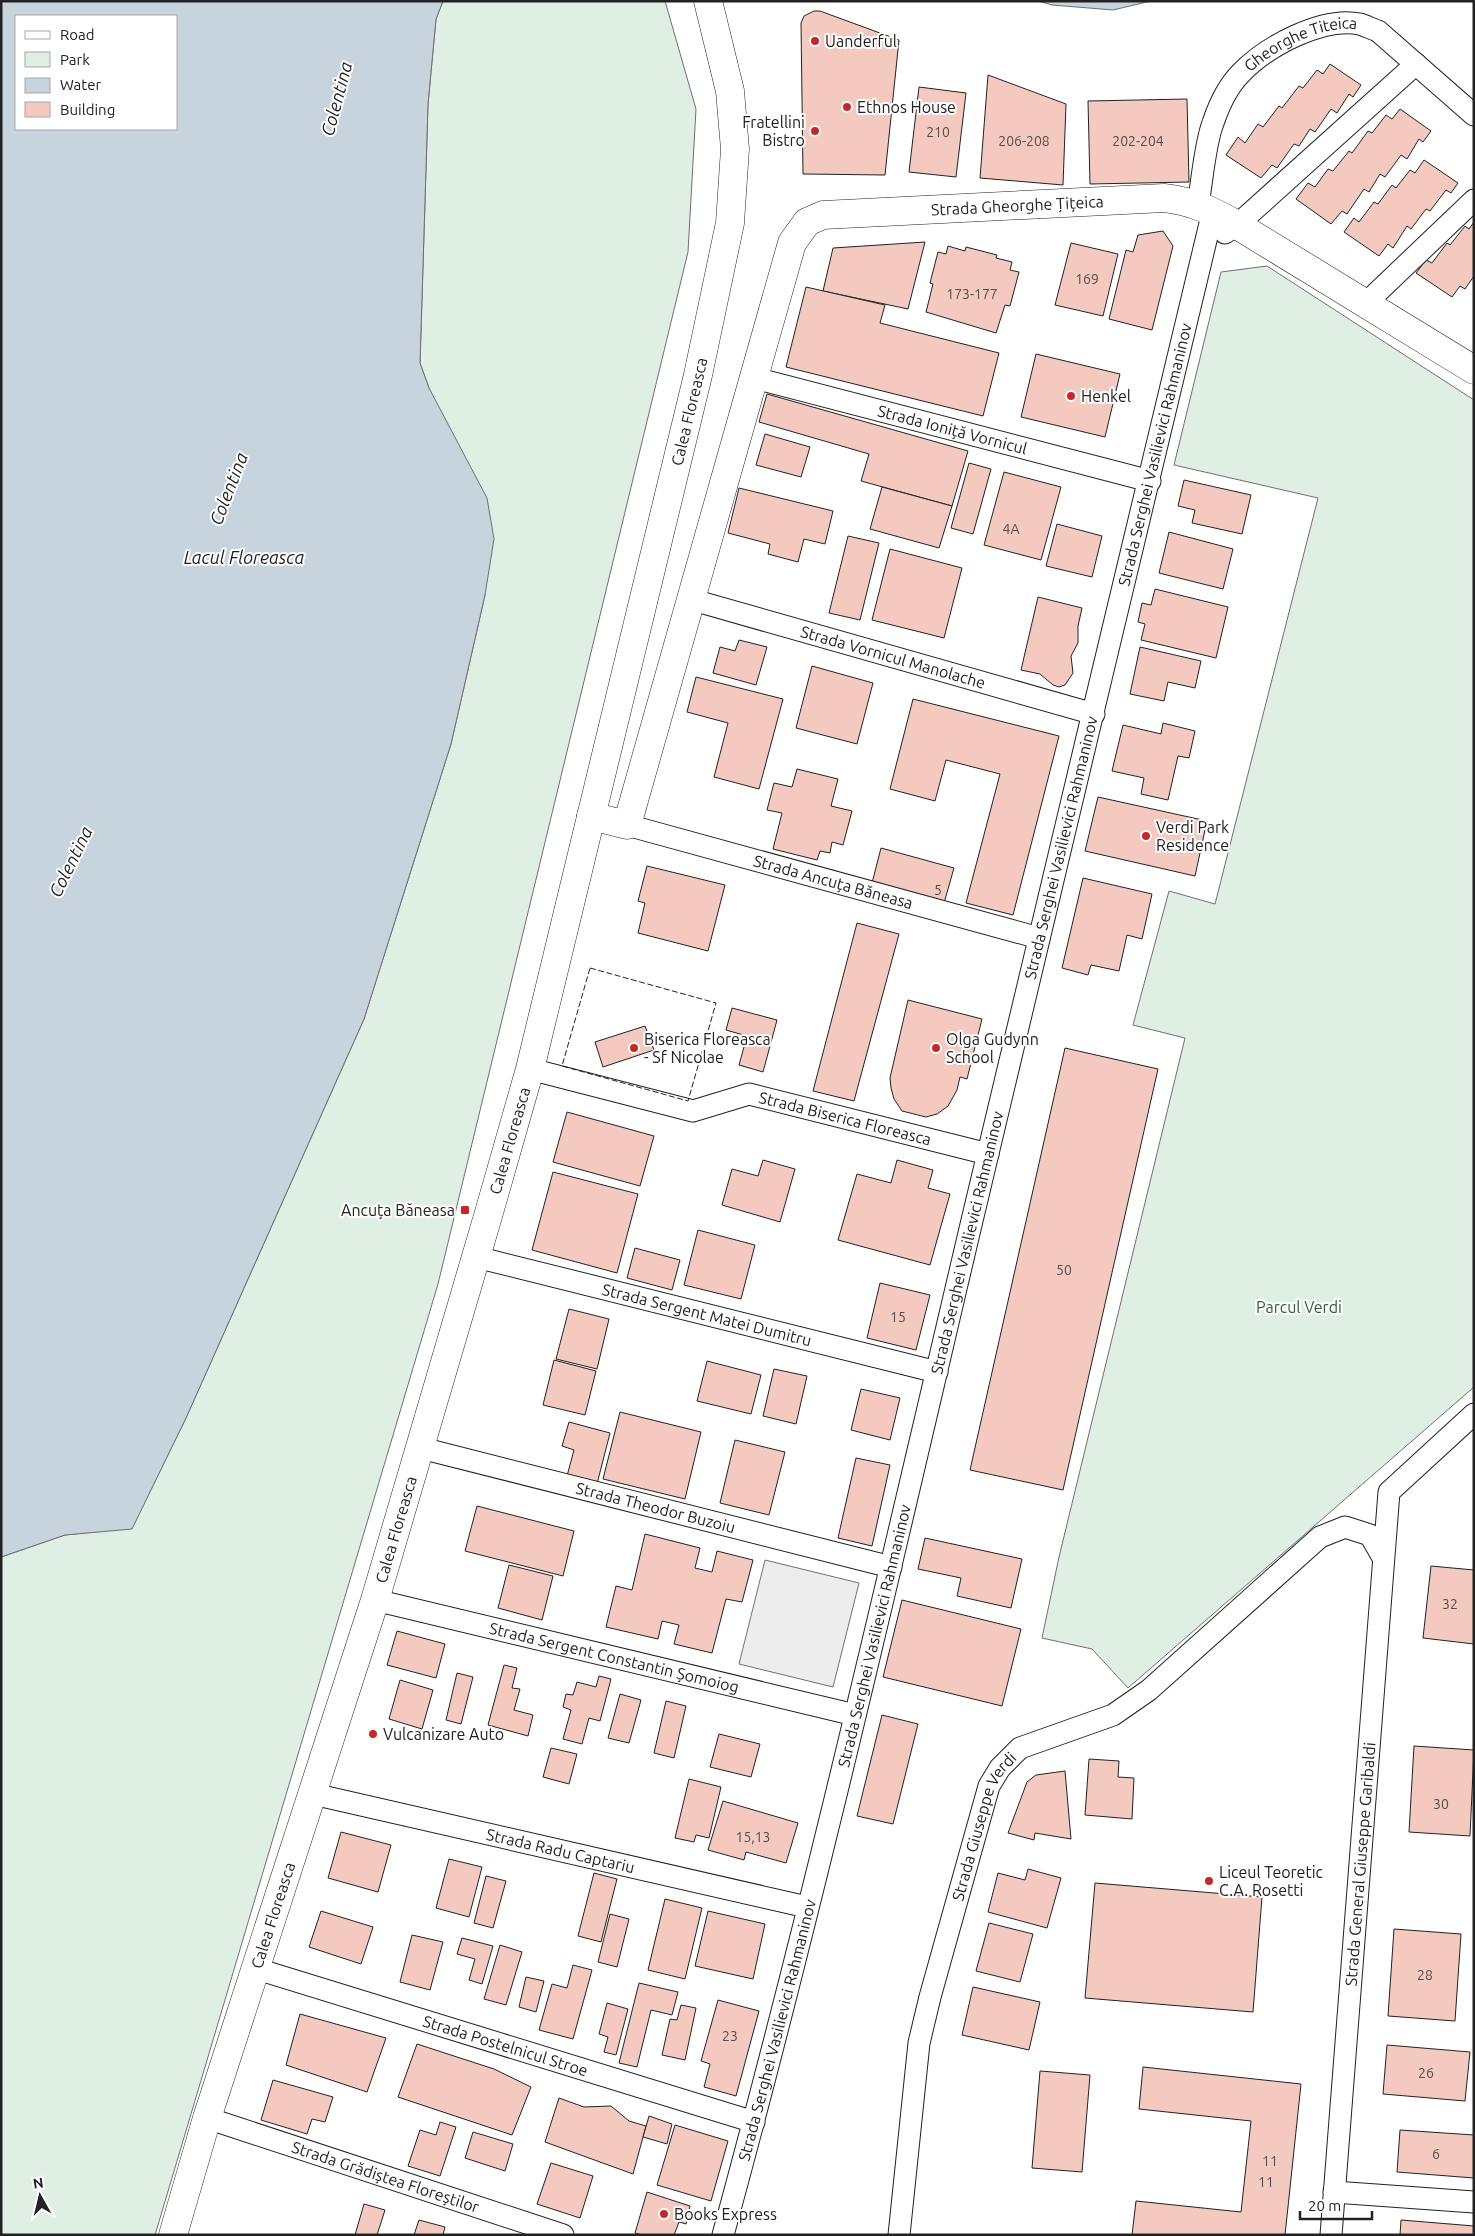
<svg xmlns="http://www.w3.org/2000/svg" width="1475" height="2236" font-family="Ubuntu,sans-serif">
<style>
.green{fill:#e0efe3;stroke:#6f6f6f}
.parking{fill:#ededed;stroke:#6f6f6f}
.water{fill:#c7d3dd;stroke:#6f6f6f;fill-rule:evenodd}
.building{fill:#f3c9c0;stroke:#222}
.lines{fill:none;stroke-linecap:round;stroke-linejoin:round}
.street-casing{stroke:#222;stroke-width:23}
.secondary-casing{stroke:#222;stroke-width:29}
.street{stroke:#fff;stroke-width:21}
.secondary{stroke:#fff;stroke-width:28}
.fence{stroke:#222;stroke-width:1;stroke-dasharray:6 2.5;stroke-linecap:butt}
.poi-dot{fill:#c62828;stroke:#fff;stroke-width:2}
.labels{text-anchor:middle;stroke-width:4;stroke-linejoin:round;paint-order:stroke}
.number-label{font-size:14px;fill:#564c4a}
.poi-label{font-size:16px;fill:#222;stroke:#fff;text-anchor:start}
.street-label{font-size:16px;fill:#222;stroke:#fff}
.park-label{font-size:16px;fill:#2f5e38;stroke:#fff}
.water-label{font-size:18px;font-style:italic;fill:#222;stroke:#fff}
</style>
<rect width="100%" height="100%" fill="#fff"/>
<!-- green -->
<g class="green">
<path d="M443 1H665L696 109 688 252 438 1284 155 2235H1V1557L65 1535 132 1528 186 1418 364 1019 451 744 485 595 429 388 420 363 428 104 436 19Z"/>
<path d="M1267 266 1474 400V1387L1128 1688 1092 1649 1042 1638 1059 1557 1185 1038 1133 1025 1169 891 1215 904 1318 498 1174 465 1221 272Z"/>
</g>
<!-- parking -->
<path class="parking" d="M765 1560 859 1583 833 1687 739 1664Z"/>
<!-- water -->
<g class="water">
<path d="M1 1H443L436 19 428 104 420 363 429 388 487 498 494 539 485 595 451 744 364 1019 186 1418 132 1529 65 1535 1 1557ZM16 16H176V129H16Z"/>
<path d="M1038 1H1151L1113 10 1052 5Z"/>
</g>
<!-- building -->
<g class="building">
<path d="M814 11H820L899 40 885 175 803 174 801 23 804 16Z"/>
<path d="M1330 64 1361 85 1353 97 1349 94 1337 113 1331 109 1315 132 1310 129 1299 146 1294 144 1277 168 1272 165 1261 178 1226 155 1238 137 1245 143 1258 124 1263 127 1279 106 1282 108 1299 86 1303 88 1317 70 1323 74Z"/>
<path d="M988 75 1066 104 1063 185 980 178Z"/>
<path d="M919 87 966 93 956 177 909 172Z"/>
<path d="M1187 99 1189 182 1090 184 1088 101Z"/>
<path d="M1400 109 1431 131 1423 142 1419 139 1407 159 1401 155 1385 177 1380 174 1369 192 1364 189 1347 214 1342 211 1331 224 1296 199 1308 183 1315 187 1328 169 1333 171 1349 151 1352 153 1368 131 1372 133 1386 115 1392 119Z"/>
<path d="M1424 160 1458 183 1451 193 1446 190 1430 211 1426 209 1411 229 1407 226 1393 248 1388 244 1379 256 1344 232 1354 218 1359 222 1374 202 1378 204 1392 185 1396 188 1410 170 1415 173Z"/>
<path d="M1474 222V276L1465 289 1460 286 1452 297 1416 273 1426 260 1432 263 1447 243 1450 245 1465 226 1469 229Z"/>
<path d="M1163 231 1173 246 1152 330 1109 319 1126 250 1133 252 1138 235Z"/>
<path d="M925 242 908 309 823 291 833 248Z"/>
<path d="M1071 243 1118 254 1103 316 1055 305Z"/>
<path d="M948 246 965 251 966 247 997 255 996 258 1012 262 1010 270 1019 272 1010 306 1005 305 996 333 926 312 933 284 930 283 938 252 946 254Z"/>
<path d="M806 287 885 305 880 323 999 353 983 416 786 367Z"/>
<path d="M1036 354 1120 374 1105 437 1021 417Z"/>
<path d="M767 394 968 451 952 506 861 481 869 454 759 422Z"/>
<path d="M765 434 810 447 801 477 756 465Z"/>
<path d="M969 463 991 469 973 534 951 528Z"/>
<path d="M1004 472 1061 487 1041 560 984 545Z"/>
<path d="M1184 480 1251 495 1242 534 1192 523 1195 510 1178 506Z"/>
<path d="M882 487 952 506 939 548 870 529Z"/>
<path d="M739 488 833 511 825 544 804 539 798 562 768 554 770 544 728 533Z"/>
<path d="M1057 524 1102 536 1092 577 1046 566Z"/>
<path d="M1169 532 1233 549 1223 589 1159 573Z"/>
<path d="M848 536 879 543 860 620 829 613Z"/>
<path d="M890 549 962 568 944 638 872 620Z"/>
<path d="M1155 589 1228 607 1216 658 1141 640 1145 624 1138 622 1142 603 1151 605Z"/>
<path d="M1038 597 1082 608 1078 626V643L1071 656 1073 673 1065 685 1059 687 1053 685 1040 674 1021 670Z"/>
<path d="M739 640 767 647 756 685 713 673 720 647 735 651Z"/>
<path d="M1140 647 1201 661 1195 688 1168 682 1164 701 1130 694Z"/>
<path d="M812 666 873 683 857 744 796 728Z"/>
<path d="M696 677 783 699 759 789 714 777 728 723 687 712Z"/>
<path d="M913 699 1059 736 1013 915 966 903 1000 774 946 760 935 801 890 789Z"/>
<path d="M1163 723 1195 731 1189 758 1178 756 1168 800 1141 794 1144 778 1112 771 1123 725 1161 734Z"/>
<path d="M797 769 838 779 831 806 852 811 843 845 832 842 830 853 820 851 817 860 773 849 782 813 767 810 774 783 792 787Z"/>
<path d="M1098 797 1207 821 1195 876 1085 851Z"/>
<path d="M881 848 954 868 944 903 872 883Z"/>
<path d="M647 866 725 885 708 951 638 933 645 903 638 901Z"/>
<path d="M1083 878 1152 894 1142 939 1127 935 1119 971 1091 965 1088 975 1062 968Z"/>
<path d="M857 923 899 934 854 1101 813 1091Z"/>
<path d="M908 1000 982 1019 967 1079 960 1077 957 1090 948 1106 937 1114 926 1117 902 1111 894 1099 891 1088 890 1078Z"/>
<path d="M732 1008 777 1020 763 1072 739 1065 747 1036 726 1030Z"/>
<path d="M645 1026 654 1050 603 1067 595 1042Z"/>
<path d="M1065 1048 1158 1069 1063 1490 970 1470Z"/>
<path d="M567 1112 654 1136 640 1186 553 1162Z"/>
<path d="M763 1160 795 1169 780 1222 722 1205 732 1169 758 1176Z"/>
<path d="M897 1160 933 1170 928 1188 950 1194 930 1265 838 1240 857 1174 891 1183Z"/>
<path d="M553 1172 638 1194 617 1273 532 1250Z"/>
<path d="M698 1230 755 1245 741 1299 684 1285Z"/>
<path d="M635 1248 680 1260 672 1290 627 1278Z"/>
<path d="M880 1283 930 1295 916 1350 867 1338Z"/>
<path d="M569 1309 609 1319 597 1369 556 1359Z"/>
<path d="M554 1360 596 1371 585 1415 543 1405Z"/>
<path d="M707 1361 761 1375 751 1414 697 1401Z"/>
<path d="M774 1369 807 1376 796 1424 763 1416Z"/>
<path d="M861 1389 900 1398 890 1440 851 1430Z"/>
<path d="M620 1412 701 1432 685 1499 603 1479Z"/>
<path d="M569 1422 610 1433 597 1484 567 1476 574 1450 562 1446Z"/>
<path d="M735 1440 785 1452 769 1515 720 1503Z"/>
<path d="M856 1458 890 1465 872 1546 838 1538Z"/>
<path d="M477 1506 574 1531 563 1576 465 1551Z"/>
<path d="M645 1534 700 1548 695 1568 712 1572 717 1551 753 1560 742 1602 726 1599 712 1653 674 1644 679 1625 662 1621 658 1639 606 1627 616 1586 632 1590Z"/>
<path d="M925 1538 1022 1559 1011 1608 957 1596 961 1578 918 1569Z"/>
<path d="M509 1565 553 1576 542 1620 498 1608Z"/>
<path d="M1431 1566 1474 1570V1644L1423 1638Z"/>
<path d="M902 1600 1021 1629 1002 1706 883 1677Z"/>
<path d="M397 1631 445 1644 436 1678 387 1665Z"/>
<path d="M504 1665 517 1668 512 1688 520 1689 514 1710 533 1715 528 1736 488 1725Z"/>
<path d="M457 1673 473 1677 461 1724 446 1720Z"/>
<path d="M599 1676 611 1679 600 1721 589 1718 582 1744 563 1739 571 1710 563 1707 566 1694 573 1695 577 1682 596 1687Z"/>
<path d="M400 1680 433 1690 422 1729 389 1719Z"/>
<path d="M620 1694 641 1700 629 1743 608 1738Z"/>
<path d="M666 1701 686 1706 674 1758 654 1753Z"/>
<path d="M882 1715 918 1724 893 1824 857 1816Z"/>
<path d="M719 1734 760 1744 751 1777 710 1767Z"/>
<path d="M1414 1746 1474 1750 1470 1836 1409 1832Z"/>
<path d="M551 1748 577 1754 569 1784 543 1777Z"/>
<path d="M1089 1759 1119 1761 1118 1777 1134 1778 1132 1819 1085 1815Z"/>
<path d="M1065 1771 1071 1839 1035 1833 1034 1840 1008 1833 1027 1782 1036 1775Z"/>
<path d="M689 1779 721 1787 709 1838 696 1835 694 1842 675 1838Z"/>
<path d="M723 1801 798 1823 786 1863 746 1852 744 1860 708 1850Z"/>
<path d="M341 1832 391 1845 378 1892 328 1878Z"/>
<path d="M449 1859 482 1867 469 1917 436 1908Z"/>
<path d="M1028 1869 1061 1878 1047 1928 988 1912 998 1873 1025 1880Z"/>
<path d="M594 1873 617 1879 601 1942 578 1936Z"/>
<path d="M486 1876 506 1881 493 1928 474 1923Z"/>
<path d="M1095 1883 1262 1897 1253 2012 1085 1998Z"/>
<path d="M665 1899 702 1908 685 1979 648 1970Z"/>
<path d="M321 1911 373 1927 361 1964 309 1947Z"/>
<path d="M708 1911 765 1924 753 1979 695 1966Z"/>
<path d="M610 1914 629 1919 617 1967 598 1962Z"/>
<path d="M989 1923 1033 1934 1020 1982 976 1971Z"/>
<path d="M1394 1929 1461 1934 1455 2021 1388 2016Z"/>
<path d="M412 1935 443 1942 430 1990 400 1982Z"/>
<path d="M462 1938 493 1946 482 1984 469 1980 475 1959 457 1954Z"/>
<path d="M500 1945 522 1952 506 2005 484 1999Z"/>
<path d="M573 1965 592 1970 573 2039 539 2030 552 1984 567 1988Z"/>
<path d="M526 1977 544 1981 536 2012 519 2007Z"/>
<path d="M639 1983 678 1992 672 2015 651 2010 637 2067 619 2063Z"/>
<path d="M973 1987 1040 2002 1029 2050 962 2035Z"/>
<path d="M718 2000 759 2011 736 2096 704 2087 710 2064 701 2061Z"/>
<path d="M607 2003 628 2009 616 2055 604 2052 608 2037 599 2034Z"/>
<path d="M681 2005 696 2008 685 2060 662 2055 670 2019 677 2020Z"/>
<path d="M300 2014 386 2038 367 2092 286 2065Z"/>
<path d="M417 2044 494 2069 531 2087 512 2135 398 2097Z"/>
<path d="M1387 2045 1470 2052 1465 2101 1383 2094Z"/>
<path d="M1143 2067 1301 2084 1285 2235H1132L1136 2201 1241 2212 1251 2121 1139 2109Z"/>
<path d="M1040 2071 1090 2075 1082 2172 1032 2168Z"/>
<path d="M273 2080 333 2097 325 2122 312 2119 307 2134 261 2120Z"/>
<path d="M559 2098 584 2107 611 2106 629 2121 646 2126 633 2174 545 2142Z"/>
<path d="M649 2116 672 2124 667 2144 643 2137Z"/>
<path d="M440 2122 456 2127 440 2176 408 2166 420 2130 436 2135Z"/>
<path d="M675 2125 728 2141 711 2201 657 2185Z"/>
<path d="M1400 2130 1474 2135V2178L1397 2172Z"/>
<path d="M473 2132 513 2144 505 2171 465 2158Z"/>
<path d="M551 2163 593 2176 580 2218 537 2204Z"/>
<path d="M647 2192 690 2206 686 2224 679 2222 674 2235H642L635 2233Z"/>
<path d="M364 2204 385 2210 377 2235H355Z"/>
<path d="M419 2220 445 2227 443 2235H414Z"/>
<path d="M1401 2220 1474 2226V2235H1400Z"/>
</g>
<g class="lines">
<!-- street casing -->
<g class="street-casing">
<g id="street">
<path id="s1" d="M1198 205C1202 182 1205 143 1213 123 1219 105 1227 87 1241 73 1266 47 1322 16 1360 24 1366 26 1372 29 1378 31L1474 115"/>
<path d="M1225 233 1237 225 1416 64"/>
<path d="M1365 304 1474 200"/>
<path id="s2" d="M755 378 1150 481"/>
<path id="s3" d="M693 600 1094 714"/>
<path id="s4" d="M627 825 1039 938"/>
<path id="s5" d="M530 1069 693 1111 749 1094 988 1154"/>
<path id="s6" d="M476 1257 937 1372"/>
<path id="s7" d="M421 1448 891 1567"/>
<path id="s8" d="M375 1600 855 1715"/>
<path id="s9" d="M313 1794 807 1907"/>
<path id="s10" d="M257 1969 754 2122"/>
<path id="s11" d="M207 2118 563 2235"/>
<path d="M1334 2192 1474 2202"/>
<path id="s12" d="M723 2235C814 1902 891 1565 970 1229 1050 890 1132 550 1213 211"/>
<path id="s13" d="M899 2235 919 2043 930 1997 989 1786 1000 1768 1020 1748 1113 1715 1149 1690 1320 1537 1345 1527 1370 1535 1382 1556"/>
<path id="s14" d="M1331 2235 1389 1492 1474 1414"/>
</g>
</g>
<!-- secondary casing -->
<g class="secondary-casing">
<g id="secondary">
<path id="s15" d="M591 816 627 825 792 243 807 222 823 215 1164 198C1192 201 1213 211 1237 225L1474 370"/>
<path id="s16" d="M173 2235 207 2118 375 1600 488 1216 530 1069 698 375 730 223 735 149 730 91 708 1"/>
</g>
</g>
<!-- street -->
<use href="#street" class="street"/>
<!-- secondary -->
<use href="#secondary" class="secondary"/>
<!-- fence -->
<path class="fence" d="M590 968 716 1003 688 1101 562 1066Z"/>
</g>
<!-- markers -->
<g class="poi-dot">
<circle cx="815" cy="41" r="5"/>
<circle cx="847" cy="107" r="5"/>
<circle cx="815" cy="131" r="5"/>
<circle cx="1071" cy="396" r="5"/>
<circle cx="1146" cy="836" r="5"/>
<circle cx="634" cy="1048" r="5"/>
<circle cx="936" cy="1048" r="5"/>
<rect x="460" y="1205" width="10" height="10" rx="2.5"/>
<circle cx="373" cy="1734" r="5"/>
<circle cx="1209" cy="1881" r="5"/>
<circle cx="664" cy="2214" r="5"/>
</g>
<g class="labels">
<!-- number labels -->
<g class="number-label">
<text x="938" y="137">210</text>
<text x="1024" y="146">206-208</text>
<text x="1138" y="146">202-204</text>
<text x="1087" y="284">169</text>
<text x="972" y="299">173-177</text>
<text x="1011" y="534">4A</text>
<text x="938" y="895">5</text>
<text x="1064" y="1275">50</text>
<text x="898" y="1322">15</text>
<text x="1450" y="1609">32</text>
<text x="1441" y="1809">30</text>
<text x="753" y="1842">15,13</text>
<text x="1425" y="1980">28</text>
<text x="730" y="2041">23</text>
<text x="1426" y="2078">26</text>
<text x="1436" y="2159">6</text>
<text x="1270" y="2166">11</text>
<text x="1266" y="2187">11</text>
</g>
<!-- poi labels -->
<g class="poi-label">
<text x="825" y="47">Uanderful</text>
<text x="857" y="113">Ethnos House</text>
<text x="805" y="128" text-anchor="end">Fratellini<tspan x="805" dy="18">Bistro</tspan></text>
<text x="1081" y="402">Henkel</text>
<text x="1156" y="833">Verdi Park<tspan x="1156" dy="18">Residence</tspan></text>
<text x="644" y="1045">Biserica Floreasca<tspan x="644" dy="18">- Sf Nicolae</tspan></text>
<text x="946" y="1045">Olga Gudynn<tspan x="946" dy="18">School</tspan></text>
<text x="455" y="1216" text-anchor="end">Ancuța Băneasa</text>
<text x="383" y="1740">Vulcanizare Auto</text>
<text x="1219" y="1878">Liceul Teoretic<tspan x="1219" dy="18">C.A. Rosetti</tspan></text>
<text x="674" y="2220">Books Express</text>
</g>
<!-- street labels -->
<g class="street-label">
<text dy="6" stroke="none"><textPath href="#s1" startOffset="210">Gheorghe Titeica</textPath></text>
<text dy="6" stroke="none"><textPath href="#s15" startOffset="880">Strada Gheorghe Țițeica</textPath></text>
<text dy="6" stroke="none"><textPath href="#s16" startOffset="1896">Calea Floreasca</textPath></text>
<text dy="6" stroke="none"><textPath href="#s2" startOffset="204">Strada Ioniță Vornicul</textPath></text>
<text dy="6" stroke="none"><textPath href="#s12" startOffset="1832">Strada Serghei Vasilievici Rahmaninov</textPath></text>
<text dy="6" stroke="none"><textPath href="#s3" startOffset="208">Strada Vornicul Manolache</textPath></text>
<text dy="6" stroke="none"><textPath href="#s12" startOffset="1428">Strada Serghei Vasilievici Rahmaninov</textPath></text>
<text dy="6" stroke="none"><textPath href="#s4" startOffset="214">Strada Ancuța Băneasa</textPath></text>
<text dy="6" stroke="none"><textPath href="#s5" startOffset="326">Strada Biserica Floreasca</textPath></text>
<text dy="6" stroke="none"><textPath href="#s16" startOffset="1145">Calea Floreasca</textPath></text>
<text dy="6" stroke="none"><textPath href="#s12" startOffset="1022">Strada Serghei Vasilievici Rahmaninov</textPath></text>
<text dy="6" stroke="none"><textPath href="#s6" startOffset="238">Strada Sergent Matei Dumitru</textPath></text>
<text dy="6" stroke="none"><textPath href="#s7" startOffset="242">Strada Theodor Buzoiu</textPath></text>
<text dy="6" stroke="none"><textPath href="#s16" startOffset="740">Calea Floreasca</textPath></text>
<text dy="6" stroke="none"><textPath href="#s12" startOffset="618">Strada Serghei Vasilievici Rahmaninov</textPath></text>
<text dy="6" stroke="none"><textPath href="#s8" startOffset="246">Strada Sergent Constantin Șomoiog</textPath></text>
<text dy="6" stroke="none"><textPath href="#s13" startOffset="420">Strada Giuseppe Verdi</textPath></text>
<text dy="6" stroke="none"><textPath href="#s9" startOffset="254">Strada Radu Captariu</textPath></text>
<text dy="6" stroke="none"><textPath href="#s14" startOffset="372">Strada General Giuseppe Garibaldi</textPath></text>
<text dy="6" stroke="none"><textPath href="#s16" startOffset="335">Calea Floreasca</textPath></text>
<text dy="6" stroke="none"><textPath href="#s12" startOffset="212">Strada Serghei Vasilievici Rahmaninov</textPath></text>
<text dy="6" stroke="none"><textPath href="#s10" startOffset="260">Strada Postelnicul Stroe</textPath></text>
<text dy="6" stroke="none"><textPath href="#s11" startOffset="188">Strada Grădiștea Floreștilor</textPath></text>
</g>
<!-- park labels -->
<g class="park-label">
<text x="1299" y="1313">Parcul Verdi</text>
</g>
<!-- water labels -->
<g class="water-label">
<text transform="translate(337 99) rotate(-75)" y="6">Colentina</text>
<text transform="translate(229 489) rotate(-69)" y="6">Colentina</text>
<text x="244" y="564">Lacul Floreasca</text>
<text transform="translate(71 862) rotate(-64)" y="6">Colentina</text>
</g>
</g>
<!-- border -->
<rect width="1475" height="2236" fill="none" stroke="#222222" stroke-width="5"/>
<!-- legend -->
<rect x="15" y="15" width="162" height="115" fill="#ffffff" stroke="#a7a7a7"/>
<rect x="25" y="31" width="25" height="8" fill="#ffffff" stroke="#a7a7a7"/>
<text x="60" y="40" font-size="15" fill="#222222">Road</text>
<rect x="25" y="52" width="25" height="15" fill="#e0efe3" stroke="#a7a7a7"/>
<text x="60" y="65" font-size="15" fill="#222222">Park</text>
<rect x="25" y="78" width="25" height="15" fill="#c7d3dd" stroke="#a7a7a7"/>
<text x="60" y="90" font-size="15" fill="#222222">Water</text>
<rect x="25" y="102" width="25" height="15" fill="#f3c9c0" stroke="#a7a7a7"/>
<text x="60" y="115" font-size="15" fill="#222222">Building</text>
<!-- north arrow -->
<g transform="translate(40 2196) rotate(352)" stroke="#ffffff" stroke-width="4" paint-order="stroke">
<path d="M0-4L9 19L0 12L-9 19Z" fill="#222222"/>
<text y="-8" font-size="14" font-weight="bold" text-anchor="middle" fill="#222222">N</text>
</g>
<!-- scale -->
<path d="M1300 2211v8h72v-8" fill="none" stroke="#222222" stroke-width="2.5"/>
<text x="1308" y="2211" font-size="15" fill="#222222" stroke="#ffffff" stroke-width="4" paint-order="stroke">20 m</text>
</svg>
